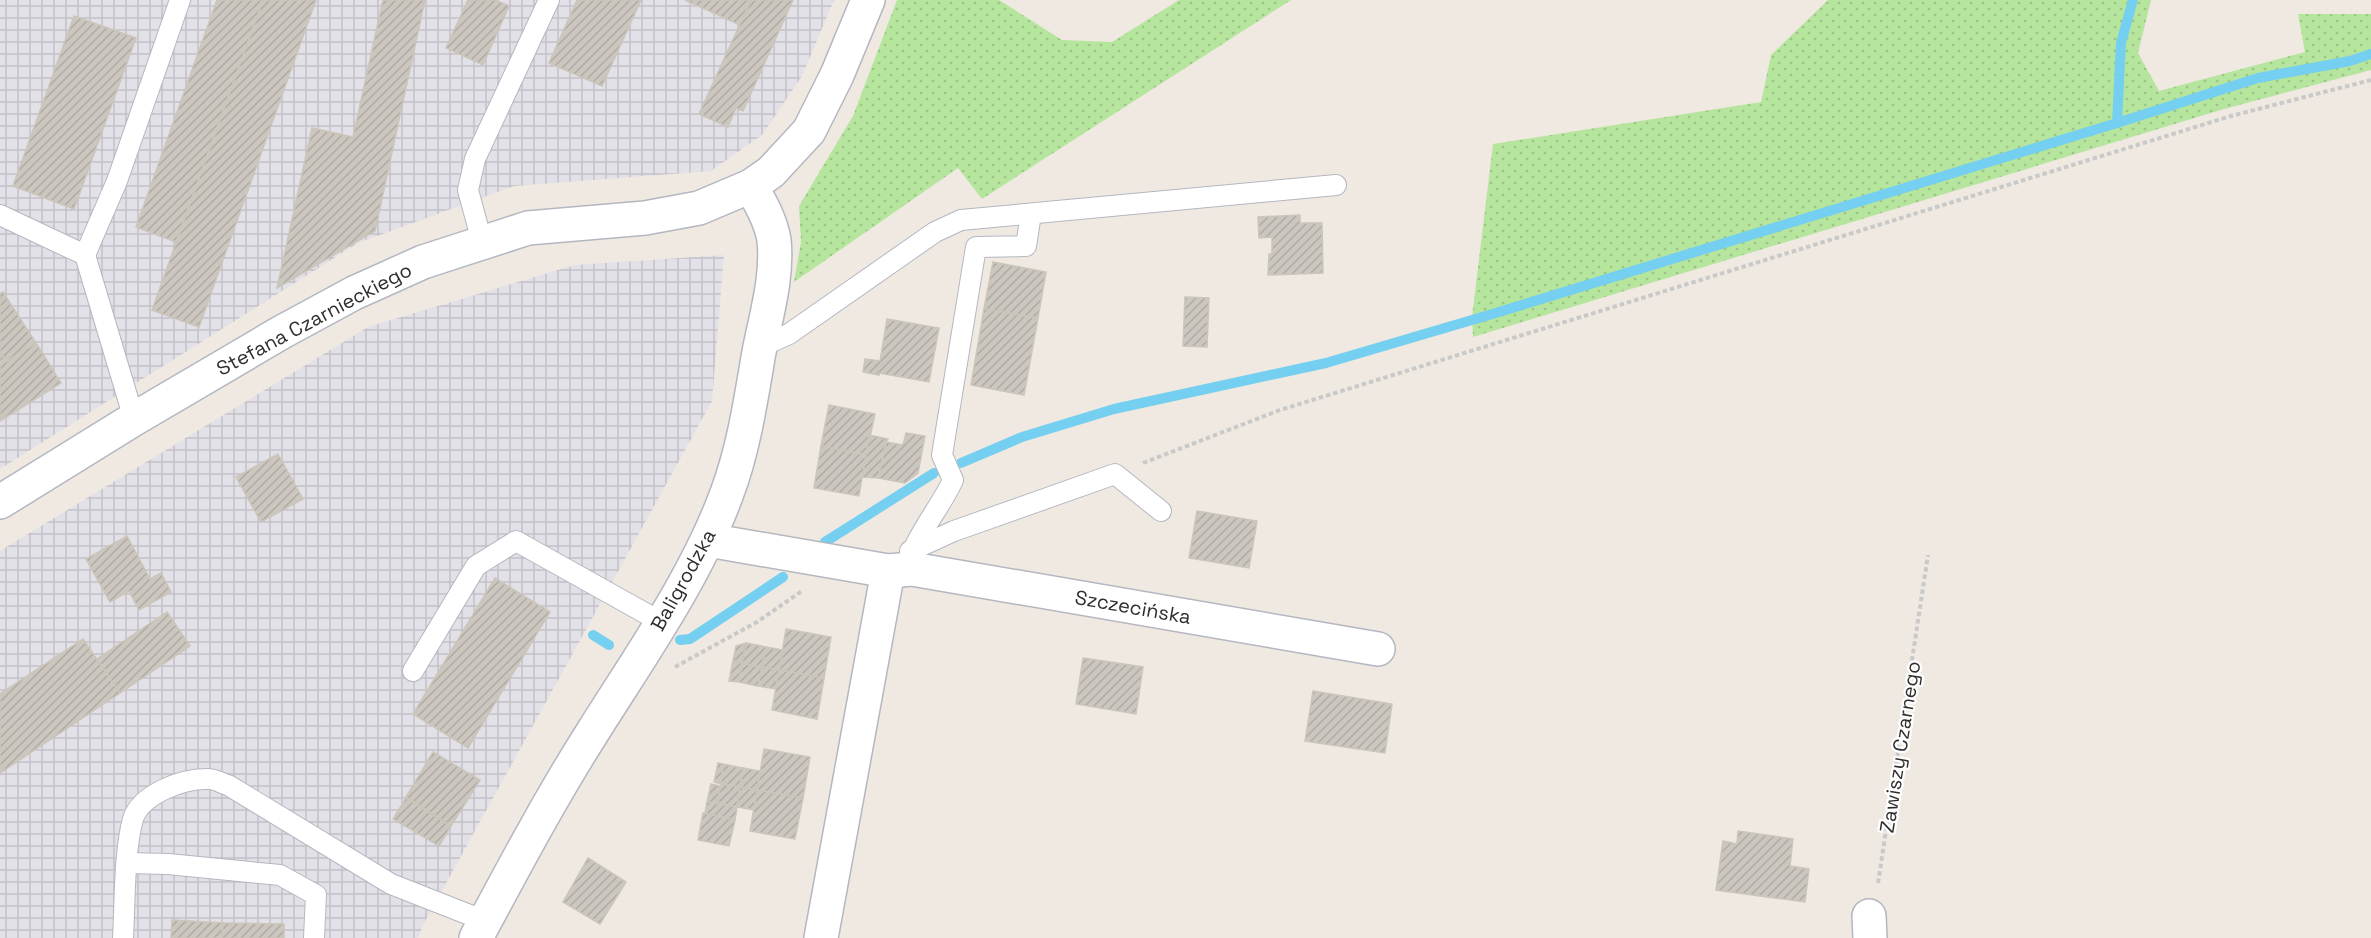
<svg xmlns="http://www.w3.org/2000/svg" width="2371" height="938" font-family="'Space Grotesk',sans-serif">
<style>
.industrial{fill:url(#industrial-grid)}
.grass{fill:url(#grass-dots)}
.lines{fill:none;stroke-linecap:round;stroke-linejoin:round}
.stream{stroke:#75cff0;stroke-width:10}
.building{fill:url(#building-hatch);stroke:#cbc5ba;stroke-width:1.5}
.lane-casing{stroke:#b4b7c1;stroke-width:22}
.street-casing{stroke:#b4b7c1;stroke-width:36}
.secondary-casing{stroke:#b4b7c1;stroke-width:36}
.path{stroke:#c9c9c9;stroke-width:4;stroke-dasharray:4.5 3;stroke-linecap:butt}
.lane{stroke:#fff;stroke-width:20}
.street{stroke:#fff;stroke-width:33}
.secondary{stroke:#fff;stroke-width:33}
.labels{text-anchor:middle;stroke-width:4.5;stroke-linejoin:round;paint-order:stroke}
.street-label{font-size:20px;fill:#2e2e2e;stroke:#fff}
</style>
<defs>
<pattern id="industrial-grid" width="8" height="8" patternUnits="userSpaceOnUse" patternTransform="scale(1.5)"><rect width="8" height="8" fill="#e3e1e8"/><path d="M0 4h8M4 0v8" fill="none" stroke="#c3c1c7"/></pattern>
<pattern id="grass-dots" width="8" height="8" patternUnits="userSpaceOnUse" patternTransform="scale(1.5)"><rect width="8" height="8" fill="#b6e59e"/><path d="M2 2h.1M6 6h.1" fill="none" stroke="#9dc588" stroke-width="1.8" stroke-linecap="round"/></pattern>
<pattern id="building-hatch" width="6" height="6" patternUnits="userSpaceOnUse" patternTransform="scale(1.5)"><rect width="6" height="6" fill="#cbc7bf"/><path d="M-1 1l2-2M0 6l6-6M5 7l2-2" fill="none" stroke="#afaba4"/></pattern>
</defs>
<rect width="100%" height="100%" fill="#efe9e1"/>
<!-- industrial -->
<g class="industrial">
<path d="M0 0H834L802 76 762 135 711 171 514 186 358 243 0 469Z"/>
<path d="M724 255 712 401 423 925 418 938H0V551L368 327 575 265Z"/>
</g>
<!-- grass -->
<g class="grass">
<path d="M897 0H999L1062 40 1112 42 1179 0H1291L982 199 958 168 794 282 801 242 799 206 853 116Z"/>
<path d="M1828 0H2151L2138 53 2159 91 2305 52 2298 14H2371V70L2224 109 1473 337 1472 317 1493 144 1761 102 1771 55Z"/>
</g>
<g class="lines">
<!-- stream -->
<g class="stream">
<path d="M2117 123 2121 43 2133 0"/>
<path d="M961 463 1022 437 1114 409 1326 363 1489 315 2117 123 2258 78 2350 61 2371 54"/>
<path d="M825 542 934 473"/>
<path d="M593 635 609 645"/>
<path d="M680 640 690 639 783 577"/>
</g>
</g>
<!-- building -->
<g class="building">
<path d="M217 0H263L176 242 136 227Z"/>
<path d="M263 0H316L199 327 152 310Z"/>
<path d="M383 0H425L375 231 277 288 312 128 353 137Z"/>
<path d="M468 0H495L509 6 483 65 446 48Z"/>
<path d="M577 0H641L602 86 549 63Z"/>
<path d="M685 0H751L740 25Z"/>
<path d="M751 0H793L743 111 736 108 728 127 699 114Z"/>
<path d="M74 16 136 38 74 209 13 186Z"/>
<path d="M1300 215V223H1322L1323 273 1268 275 1269 254H1272V237L1259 238 1258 217Z"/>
<path d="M993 262 1046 272 1038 318 984 309Z"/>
<path d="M3 292 36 343 6 362 0 352V294Z"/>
<path d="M1185 297 1209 298 1207 347 1183 346Z"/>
<path d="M984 309 1038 318 1024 395 971 385Z"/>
<path d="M887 319 939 328 929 382 879 373V375L863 372 865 359 880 361Z"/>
<path d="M36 343 61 383 0 421V352L6 362Z"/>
<path d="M829 405 875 414 866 455 821 446Z"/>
<path d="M906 433 925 436 918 473 905 483 878 478 886 442 903 445Z"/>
<path d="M869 435 888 439 886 442 878 478 862 477Z"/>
<path d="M821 446 866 455 859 496 814 488Z"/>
<path d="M278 454 303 499 261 522 236 477Z"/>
<path d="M1197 511 1257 521 1249 568 1189 558Z"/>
<path d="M127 536 150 579 161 573 171 592 139 610 129 591 110 602 86 559Z"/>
<path d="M495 578 550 612 468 748 413 714Z"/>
<path d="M167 612 190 646 120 693 97 659Z"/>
<path d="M786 629 831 637 824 678 779 670Z"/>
<path d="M83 639 120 693 0 773V694Z"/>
<path d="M746 643 742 663 733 661 736 646Z"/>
<path d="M746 643 766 647 762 667 742 663Z"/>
<path d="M766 647 783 650 779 670 762 667Z"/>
<path d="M1083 658 1143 667 1136 714 1076 704Z"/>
<path d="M733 661 742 663 739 682 729 681Z"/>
<path d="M742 663 762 667 758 686 739 682Z"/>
<path d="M762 667 779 670 776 689 758 686Z"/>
<path d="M779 670 824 678 817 719 772 710Z"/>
<path d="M1313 691 1392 704 1385 753 1305 741Z"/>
<path d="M764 749 810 757 803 798 757 790Z"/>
<path d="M433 752 480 780 451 826 406 797Z"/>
<path d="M718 763 723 764 721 784 714 782Z"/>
<path d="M723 764 743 768 740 787 721 784Z"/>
<path d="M743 768 760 771 757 790 740 787Z"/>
<path d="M711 784 720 786 718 803 707 802Z"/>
<path d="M721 784 740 787 737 807 718 803Z"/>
<path d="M740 787 757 790 754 810 737 807Z"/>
<path d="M757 790 803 798 795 839 750 831Z"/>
<path d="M406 798 451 826 439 846 393 819Z"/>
<path d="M707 802 737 807 735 820 705 813Z"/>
<path d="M703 813 735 820 729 846 698 840Z"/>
<path d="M1738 831 1793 839 1790 866 1809 869 1805 902 1716 890 1723 841 1737 844Z"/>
<path d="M588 858 626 882 600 924 563 902Z"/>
<path d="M172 920 223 923 222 938H171Z"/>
<path d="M223 923 284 924V938H222Z"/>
</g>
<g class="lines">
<!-- lane casing -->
<g class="lane-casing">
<g id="lane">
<path d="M0 215 85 255 134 419"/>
<path d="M482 242 468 190 475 159 549 0"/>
<path d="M85 255 117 181 180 0"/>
<path d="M760 347 789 334 935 232 961 220 1336 185"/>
<path d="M914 548C925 524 942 504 953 480L942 455 976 247 1026 246 1031 214"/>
<path d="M910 551 954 531 1115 474 1161 511"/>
<path d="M413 671 476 566 516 541 661 622"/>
<path d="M127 863 168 864 280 875 316 895 314 938"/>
<path d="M123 938C125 904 124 851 133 819 141 794 182 779 206 779 213 778 221 783 228 785L391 884 485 921"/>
</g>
</g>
<!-- street casing -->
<g class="street-casing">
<g id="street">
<path d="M708 540 888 571 821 938"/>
<path d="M888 571 912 569 1378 649"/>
<path d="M1869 916 1870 938"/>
<path d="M476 938C513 869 550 799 592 733 639 658 697 576 727 493 744 448 751 398 759 352 766 316 778 277 774 240 771 221 760 202 751 186"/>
</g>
</g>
<!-- secondary casing -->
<g class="secondary-casing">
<path id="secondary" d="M0 502 134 419 282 332 354 293 423 262 528 228 645 218 699 208 751 186 771 172 809 131 837 75 868 0"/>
</g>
<!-- path -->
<g class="path">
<path d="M1143 463 1280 410 2231 116 2371 80"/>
<path d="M675 667 757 622 802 591"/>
<path d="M1878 883 1928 555"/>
</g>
<!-- lane -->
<use href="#lane" class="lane"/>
<!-- street -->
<use href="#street" class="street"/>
<!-- secondary -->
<use href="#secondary" class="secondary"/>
</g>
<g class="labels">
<!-- street labels -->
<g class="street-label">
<text transform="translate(314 319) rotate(-28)" y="7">Stefana Czarnieckiego</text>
<text transform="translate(683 580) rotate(-61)" y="7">Baligrodzka</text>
<text transform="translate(1133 607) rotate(10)" y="7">Szczecińska</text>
<text transform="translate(1900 747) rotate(-81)" y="7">Zawiszy Czarnego</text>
</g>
</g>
</svg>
